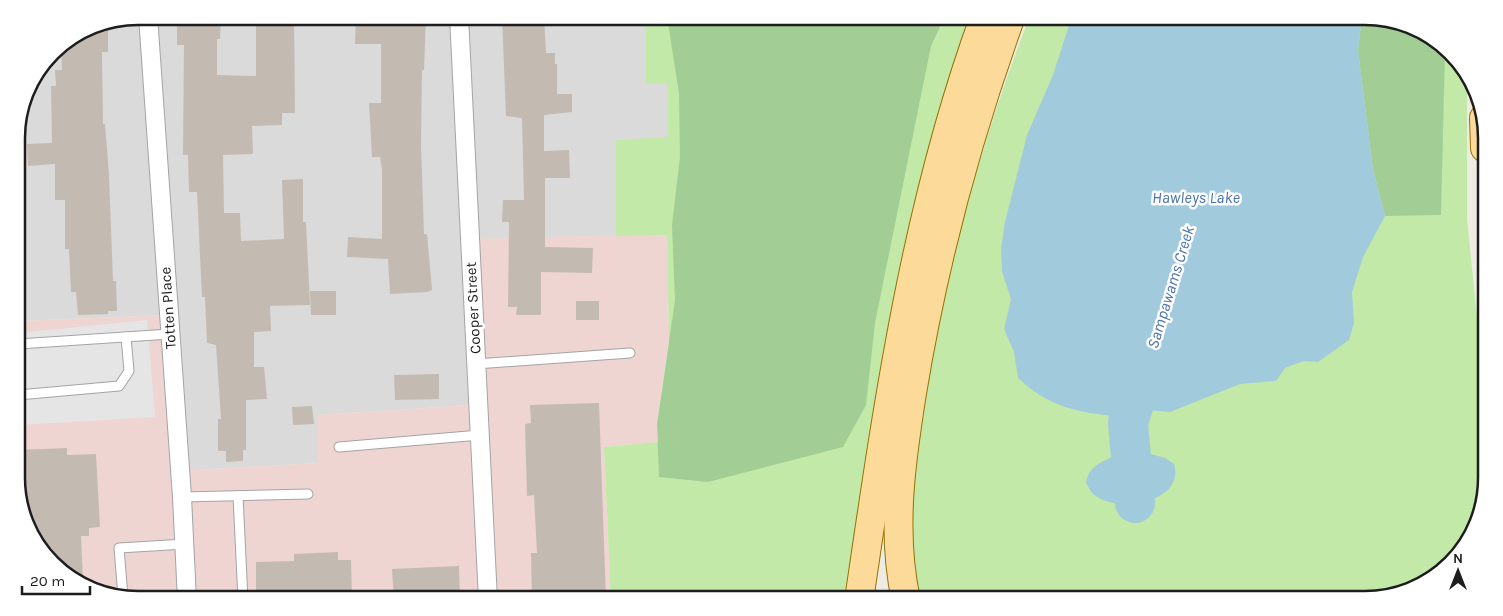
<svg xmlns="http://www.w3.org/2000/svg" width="1503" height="616" font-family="Karla,sans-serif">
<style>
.residential{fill:#dbdada}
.commercial{fill:#efd5d1}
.grass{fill:#c2e9a7}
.forest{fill:#a2ce96}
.parking{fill:#e5e5e5}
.water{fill:#a2cadd}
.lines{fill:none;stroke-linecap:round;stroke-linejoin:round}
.river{stroke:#a2cadd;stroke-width:40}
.building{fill:#c3bab2}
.lane-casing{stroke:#a4a4a4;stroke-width:11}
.street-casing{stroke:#a4a4a4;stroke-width:20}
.primary-casing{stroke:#957100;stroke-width:30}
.lane{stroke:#fff;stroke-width:9}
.street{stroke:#fff;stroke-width:18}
.primary{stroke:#fcda99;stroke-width:28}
.labels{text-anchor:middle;stroke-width:5;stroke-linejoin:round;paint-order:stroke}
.street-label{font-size:15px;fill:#1d1d1d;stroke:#fff}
.water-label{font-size:16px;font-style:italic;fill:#4972ad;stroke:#fff}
.rim{fill:none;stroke:#1d1d1d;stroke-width:2.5}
</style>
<rect width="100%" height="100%" fill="#eeebe2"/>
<!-- residential -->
<path class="residential" d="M138 16H645L646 82 667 83V138L616 140V236L471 405 318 415V463L177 471 168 315 18 321 17 130 29 85 58 47 92 25Z"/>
<!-- commercial -->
<path class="commercial" d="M667 234 669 337 657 424V442L604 447 611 600H138L99 593 46 558 19 501 18 321 168 315 177 471 318 463V415L471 405 465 239Z"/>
<!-- grass -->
<g class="grass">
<path d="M645 16H971C956 63 938 109 926 157 887 302 865 450 848 600H611L604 447 657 442 671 445 667 235 616 236V140L667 137V84L646 83Z"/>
<path d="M1030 16H1365L1404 23 1461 64 1467 77V219L1482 366 1480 517 1439 575 1372 600H916C913 583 908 564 908 547 907 506 915 464 920 424 941 285 979 147 1030 16Z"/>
</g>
<!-- forest -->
<g class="forest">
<path d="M667 16H945L931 46 875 323 866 405 843 447 708 482 659 477 657 424 675 300 672 225 680 157 679 94Z"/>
<path d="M1362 16 1404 23 1445 52 1441 215 1385 216 1373 170 1358 51Z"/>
</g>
<!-- parking -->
<path class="parking" d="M147 320 155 417 18 425V333Z"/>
<!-- water -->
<g class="water">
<path d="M1072 16H1362L1358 51 1373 170 1385 216 1363 257 1352 292 1354 323 1349 340 1318 362 1304 361 1285 368 1276 381 1240 384 1170 412 1149 410 1138 413 1137 421 1118 423 1114 416C1075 412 1048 406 1018 378L1014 352 1004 329 1011 299 1002 272 1001 248 1005 222 1027 135 1053 75Z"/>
<path d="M1138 432 1144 452 1165 458 1174 464C1186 503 1114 515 1092 493 1090 490 1088 486 1086 483 1089 466 1100 463 1114 456L1118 434Z"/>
</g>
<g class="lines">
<!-- river -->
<path class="river" d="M1135 503 1128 423 1144 371"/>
</g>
<!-- building -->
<g class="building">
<path d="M256 16H294L295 113H282V125L252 126 253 154 223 155 224 213H240L241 241 284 239 282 180 303 179V222H306L310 305 270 306 271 331 254 332V367H264L267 399 246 400V450H243V461L226 462V451H218V419H221L216 345 207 343 205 297H202L197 192H189L188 155H183L184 45H177V18H221L220 39H217V75L256 76Z"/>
<path d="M356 16H426L424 70H422L421 145 424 234H427L432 290 427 292 390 294 388 259 347 257 348 237 382 239V170L380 157H372L369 103H381V44H355Z"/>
<path d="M502 16H544L546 53H555V64H557V94H572V112L544 115V151L569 150 570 178H545V247L593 248 592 273 541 272V315H516L517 307H508L509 222H502L503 200H524L522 118 506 116Z"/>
<path d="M108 30V52H102L103 124H105L109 175 113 281H116L117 311H108V314L78 315 76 292H71L69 249H65V200H55V164L28 166 27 144 52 143 51 86H56L55 70H62L61 44 84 31Z"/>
<path d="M310 291H336V315H311Z"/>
<rect x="576" y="301" width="23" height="19"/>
<path d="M439 374V399L395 400 394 375Z"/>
<path d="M599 403 606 600H532L531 553H537L534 495 527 496 525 424 531 423 530 405Z"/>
<path d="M312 406 314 424 293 425 292 407Z"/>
<path d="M67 448V455L96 454 100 527 89 528V536H81L83 583 46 558 19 501 18 450Z"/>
<path d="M338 552V560H351L352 600H256V562L294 561V554Z"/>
<path d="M459 566 460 600H394L392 569Z"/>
</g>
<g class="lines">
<!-- lane casing -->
<g class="lane-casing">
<g id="lane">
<path d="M18 344 170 334"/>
<path d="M476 364 630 353"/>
<path d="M18 395 119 386 129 371 126 337"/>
<path d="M339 447 480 435"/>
<path d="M238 496 243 600"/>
<path d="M182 497 308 494"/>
<path d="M123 597 119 548 185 544"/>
</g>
</g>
<!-- street casing -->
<g class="street-casing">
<g id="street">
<path d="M148 16 182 497 187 600"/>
<path d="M459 16 488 600"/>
</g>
</g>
<!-- primary casing -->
<g class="primary-casing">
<g id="primary">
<path d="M1484 118 1485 148"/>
<path d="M859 600C888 403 916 204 985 16"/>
<path d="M906 600C891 531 901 462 912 393 933 265 967 138 1011 16"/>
</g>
</g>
<!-- lane -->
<use href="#lane" class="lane"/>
<!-- street -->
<use href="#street" class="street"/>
<!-- primary -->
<use href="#primary" class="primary"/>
</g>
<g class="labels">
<!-- street labels -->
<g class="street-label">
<text transform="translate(168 308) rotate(-94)" y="5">Totten Place</text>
<text transform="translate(473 308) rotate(-93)" y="5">Cooper Street</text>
</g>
<!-- water labels -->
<g class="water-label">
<text x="1196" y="203">Hawleys Lake</text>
<text transform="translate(1170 287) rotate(-73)" y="6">Sampawams Creek</text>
</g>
</g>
<!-- crop -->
<path d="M0 0H1503V616H0ZM138 25H1365A113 113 0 0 1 1478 138V478A113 113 0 0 1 1365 591H138A113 113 0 0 1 25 478V138A113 113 0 0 1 138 25Z" fill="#fff" fill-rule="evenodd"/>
<path class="rim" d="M138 25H1365A113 113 0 0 1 1478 138V478A113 113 0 0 1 1365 591H138A113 113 0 0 1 25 478V138A113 113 0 0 1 138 25Z"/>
<!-- north arrow -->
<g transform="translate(1458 571)" stroke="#ffffff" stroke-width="4" paint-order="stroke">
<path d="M0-4L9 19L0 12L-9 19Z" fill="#1d1d1d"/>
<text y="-8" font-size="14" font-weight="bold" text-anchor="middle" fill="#1d1d1d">N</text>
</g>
<!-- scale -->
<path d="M22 586v8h68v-8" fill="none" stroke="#1d1d1d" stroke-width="2.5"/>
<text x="30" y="586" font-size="15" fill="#1d1d1d" stroke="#ffffff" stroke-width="4" paint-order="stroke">20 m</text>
</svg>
